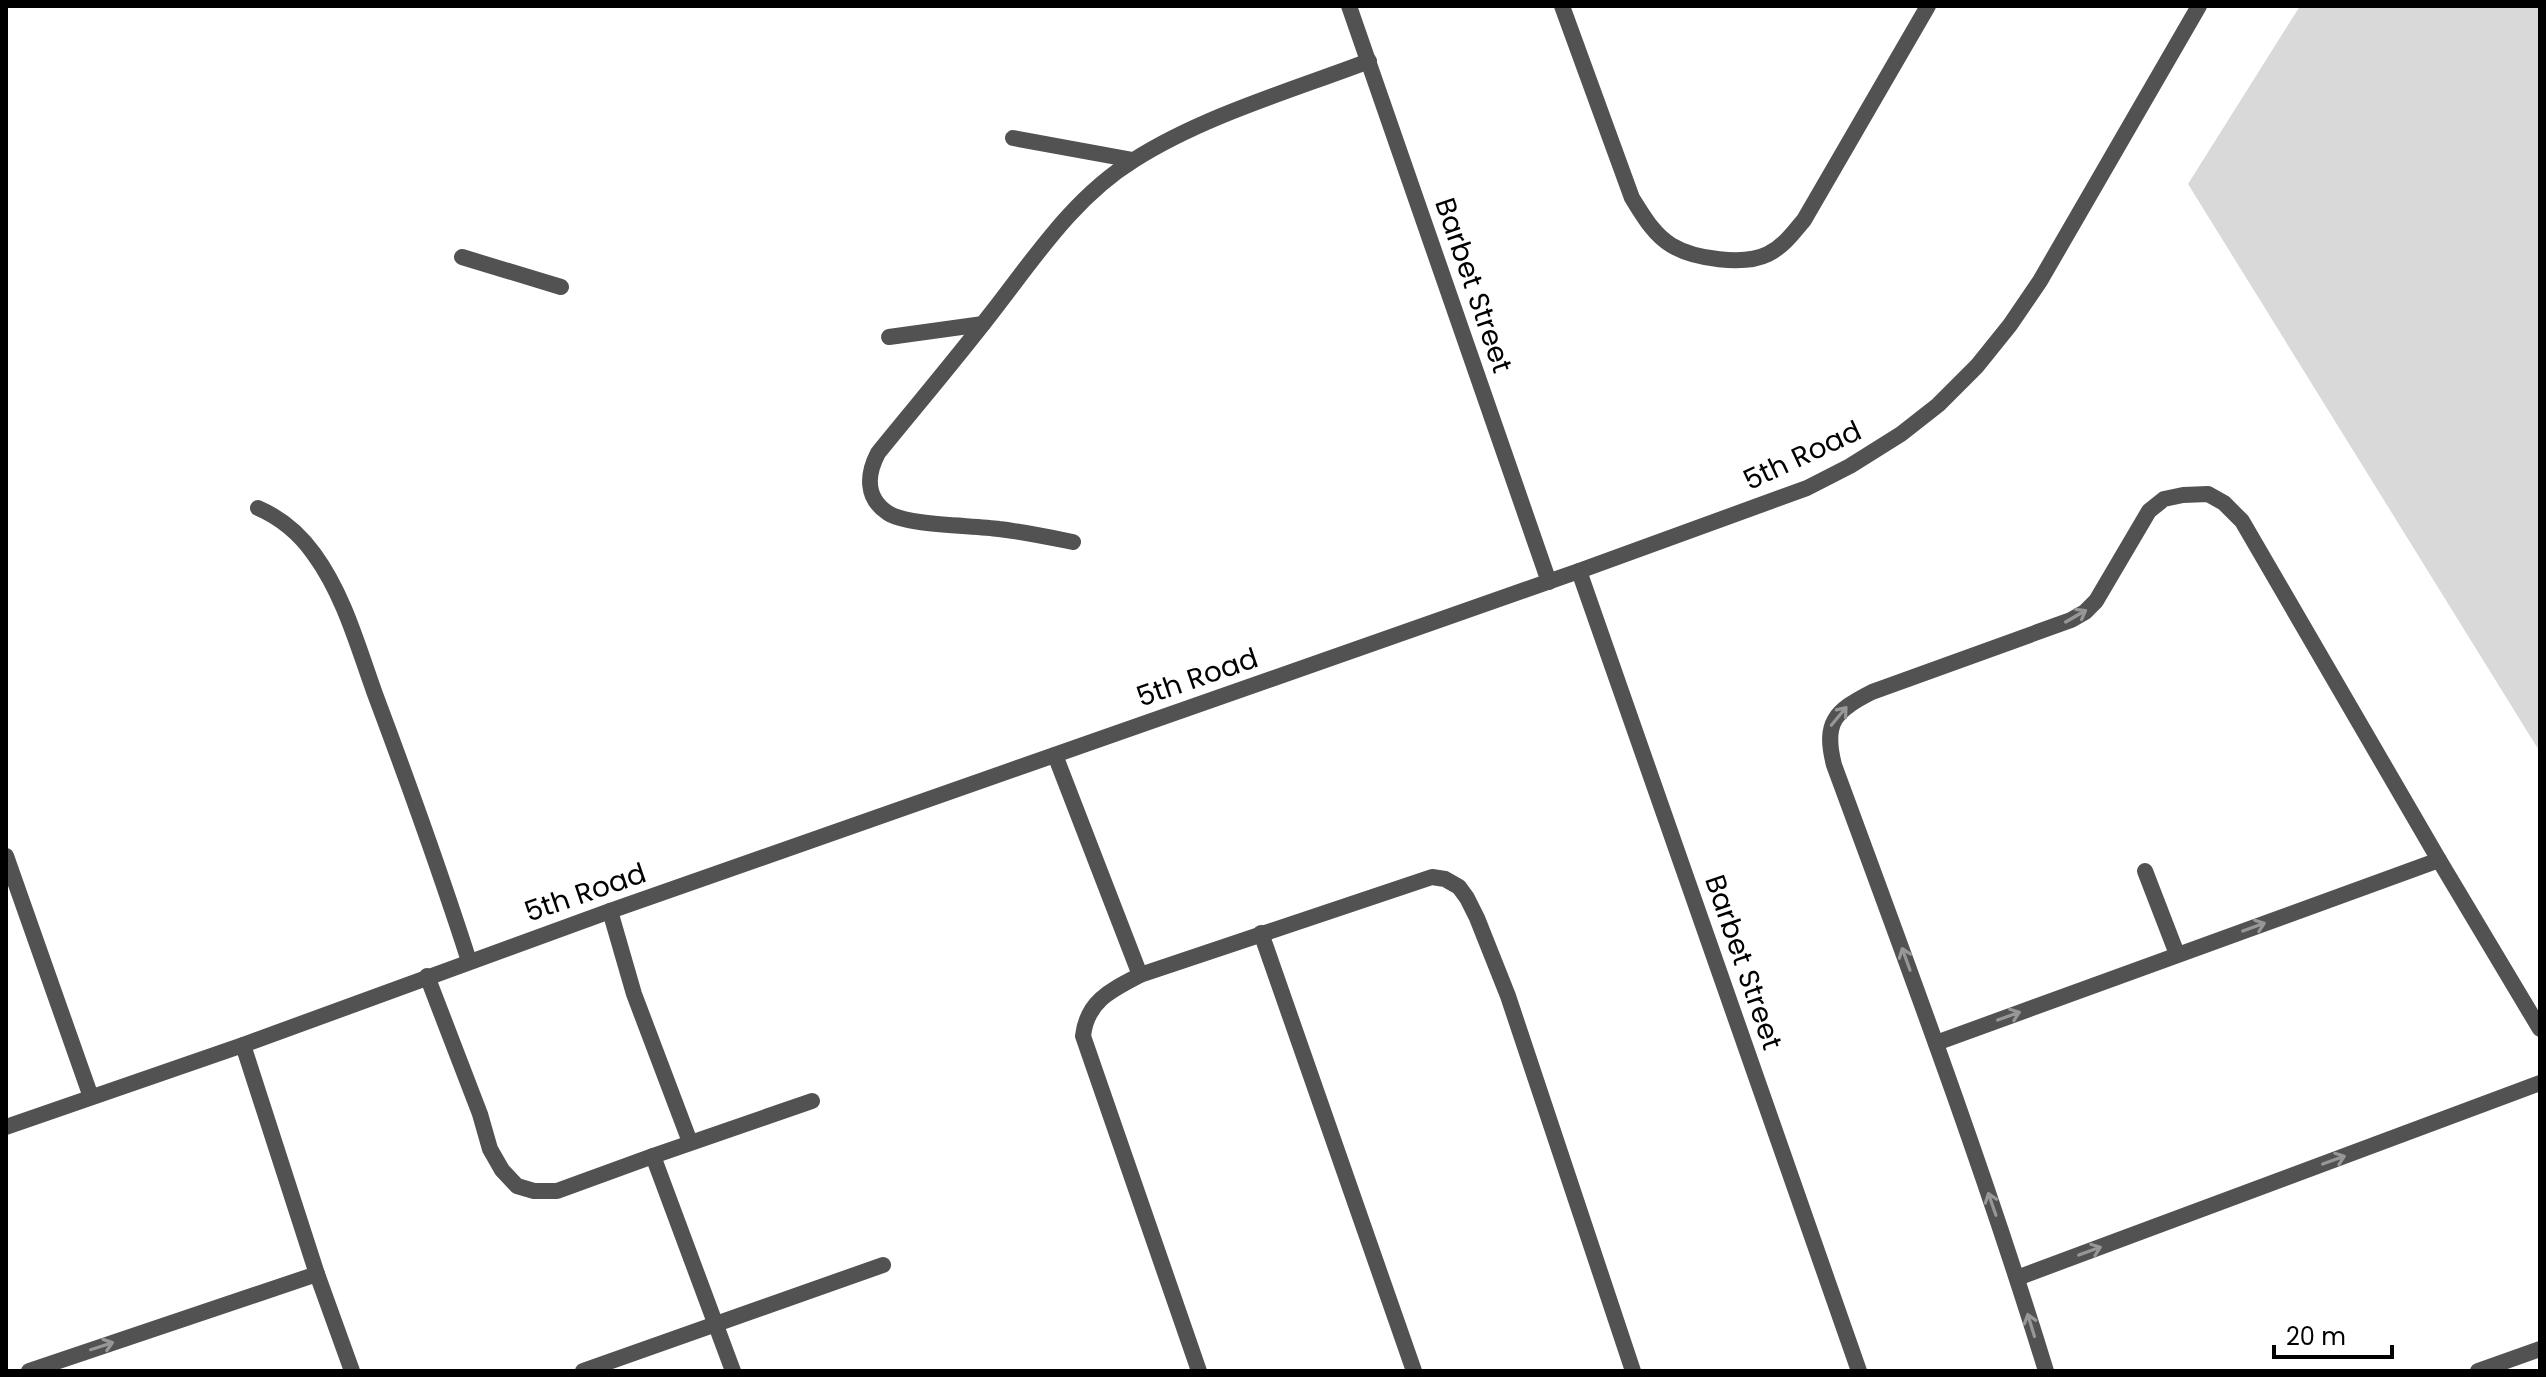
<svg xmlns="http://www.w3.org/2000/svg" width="2546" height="1377" font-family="Poppins,sans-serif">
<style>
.grass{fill:#d9d9d9}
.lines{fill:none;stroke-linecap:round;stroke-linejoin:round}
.lane{stroke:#525252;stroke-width:16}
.street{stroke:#525252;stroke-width:16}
.oneway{stroke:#979797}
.labels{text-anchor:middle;stroke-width:6;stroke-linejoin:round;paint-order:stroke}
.street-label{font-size:28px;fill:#000;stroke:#fff}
</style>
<rect width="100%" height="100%" fill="#fff"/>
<!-- grass -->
<path class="grass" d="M2300 6H2540V752L2188 184Z"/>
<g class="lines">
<!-- lane -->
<g class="lane">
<path d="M1013 138 1133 160"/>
<path d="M462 257 561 287"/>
<path d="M889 337 983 324"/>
<path d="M258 508C281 518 299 533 314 554 344 595 358 647 375 694 408 782 440 871 469 961"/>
<path d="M1073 542C1048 537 1024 532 999 529 973 525 908 526 888 513 865 498 867 474 878 453 917 405 956 359 993 311 1035 257 1074 197 1134 160 1203 116 1293 90 1369 61"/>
<path d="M6 856 91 1097"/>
</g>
<!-- street -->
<g class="street">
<path d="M1349 6 1549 582"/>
<path d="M1562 6 1632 198C1643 215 1653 234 1671 245 1694 259 1744 266 1768 254 1784 246 1793 233 1804 220L1928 6"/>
<path d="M1579 571 1859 1371"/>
<path d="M1055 755 1140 975"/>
<path d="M2145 871 2177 954"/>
<path d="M610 911 634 994 690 1142"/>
<path d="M1261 933 1414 1371"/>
<path d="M427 976 480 1114 490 1149 502 1170 517 1186 534 1191H557L653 1156 733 1371"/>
<path d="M1936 1043 2439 860"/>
<path d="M243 1045 317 1274 352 1371"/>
<path d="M6 1127 243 1045 610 911 1579 571 1807 488 1850 466 1901 434 1938 405 1977 366 2010 325 2040 281 2199 6"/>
<path d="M653 1156 812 1101"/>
<path d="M2017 1278 2540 1083"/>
<path d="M29 1371 317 1274"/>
<path d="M583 1371 883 1265"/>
<path d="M1199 1371 1083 1036C1087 1001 1111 990 1140 975L1432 877 1445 879 1459 887 1467 898 1477 918 1508 996 1633 1371"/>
<path d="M2046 1371C1983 1166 1908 966 1834 765 1823 722 1835 711 1872 692L2071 620 2085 612 2096 601 2149 511 2164 499 2183 495 2208 494 2224 503 2242 521 2439 860 2540 1029"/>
<path d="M2478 1371 2540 1349"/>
</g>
</g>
<!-- one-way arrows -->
<defs><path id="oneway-shaft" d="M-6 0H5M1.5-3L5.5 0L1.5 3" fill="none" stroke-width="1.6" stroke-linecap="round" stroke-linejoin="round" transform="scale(2)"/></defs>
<g class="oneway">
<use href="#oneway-shaft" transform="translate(2076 616) rotate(-30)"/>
<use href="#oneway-shaft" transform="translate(1839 716) rotate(-50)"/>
<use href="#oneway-shaft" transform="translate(2254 927) rotate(-20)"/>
<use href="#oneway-shaft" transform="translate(1906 959) rotate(-110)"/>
<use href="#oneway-shaft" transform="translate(2009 1016) rotate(-20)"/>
<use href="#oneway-shaft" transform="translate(2334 1160) rotate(-20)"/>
<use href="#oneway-shaft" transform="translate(1992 1204) rotate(-109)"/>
<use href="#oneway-shaft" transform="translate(2090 1251) rotate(-20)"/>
<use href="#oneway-shaft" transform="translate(2031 1325) rotate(-107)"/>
<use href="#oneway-shaft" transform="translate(102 1346) rotate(-18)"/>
</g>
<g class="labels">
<!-- street labels -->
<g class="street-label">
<text transform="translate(1474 285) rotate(71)" y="10">Barbet Street</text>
<text transform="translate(1802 455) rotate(-25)" y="10">5th Road</text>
<text transform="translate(1197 677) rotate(-19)" y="10">5th Road</text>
<text transform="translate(585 892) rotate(-19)" y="10">5th Road</text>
<text transform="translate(1744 962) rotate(71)" y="10">Barbet Street</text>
</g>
</g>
<!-- border -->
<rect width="2546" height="1377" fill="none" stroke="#000000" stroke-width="16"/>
<!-- scale -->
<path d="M2274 1345v12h118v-12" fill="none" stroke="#000000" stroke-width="4"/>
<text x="2286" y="1345" font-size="24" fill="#000000" stroke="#ffffff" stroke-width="6" paint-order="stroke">20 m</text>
</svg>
